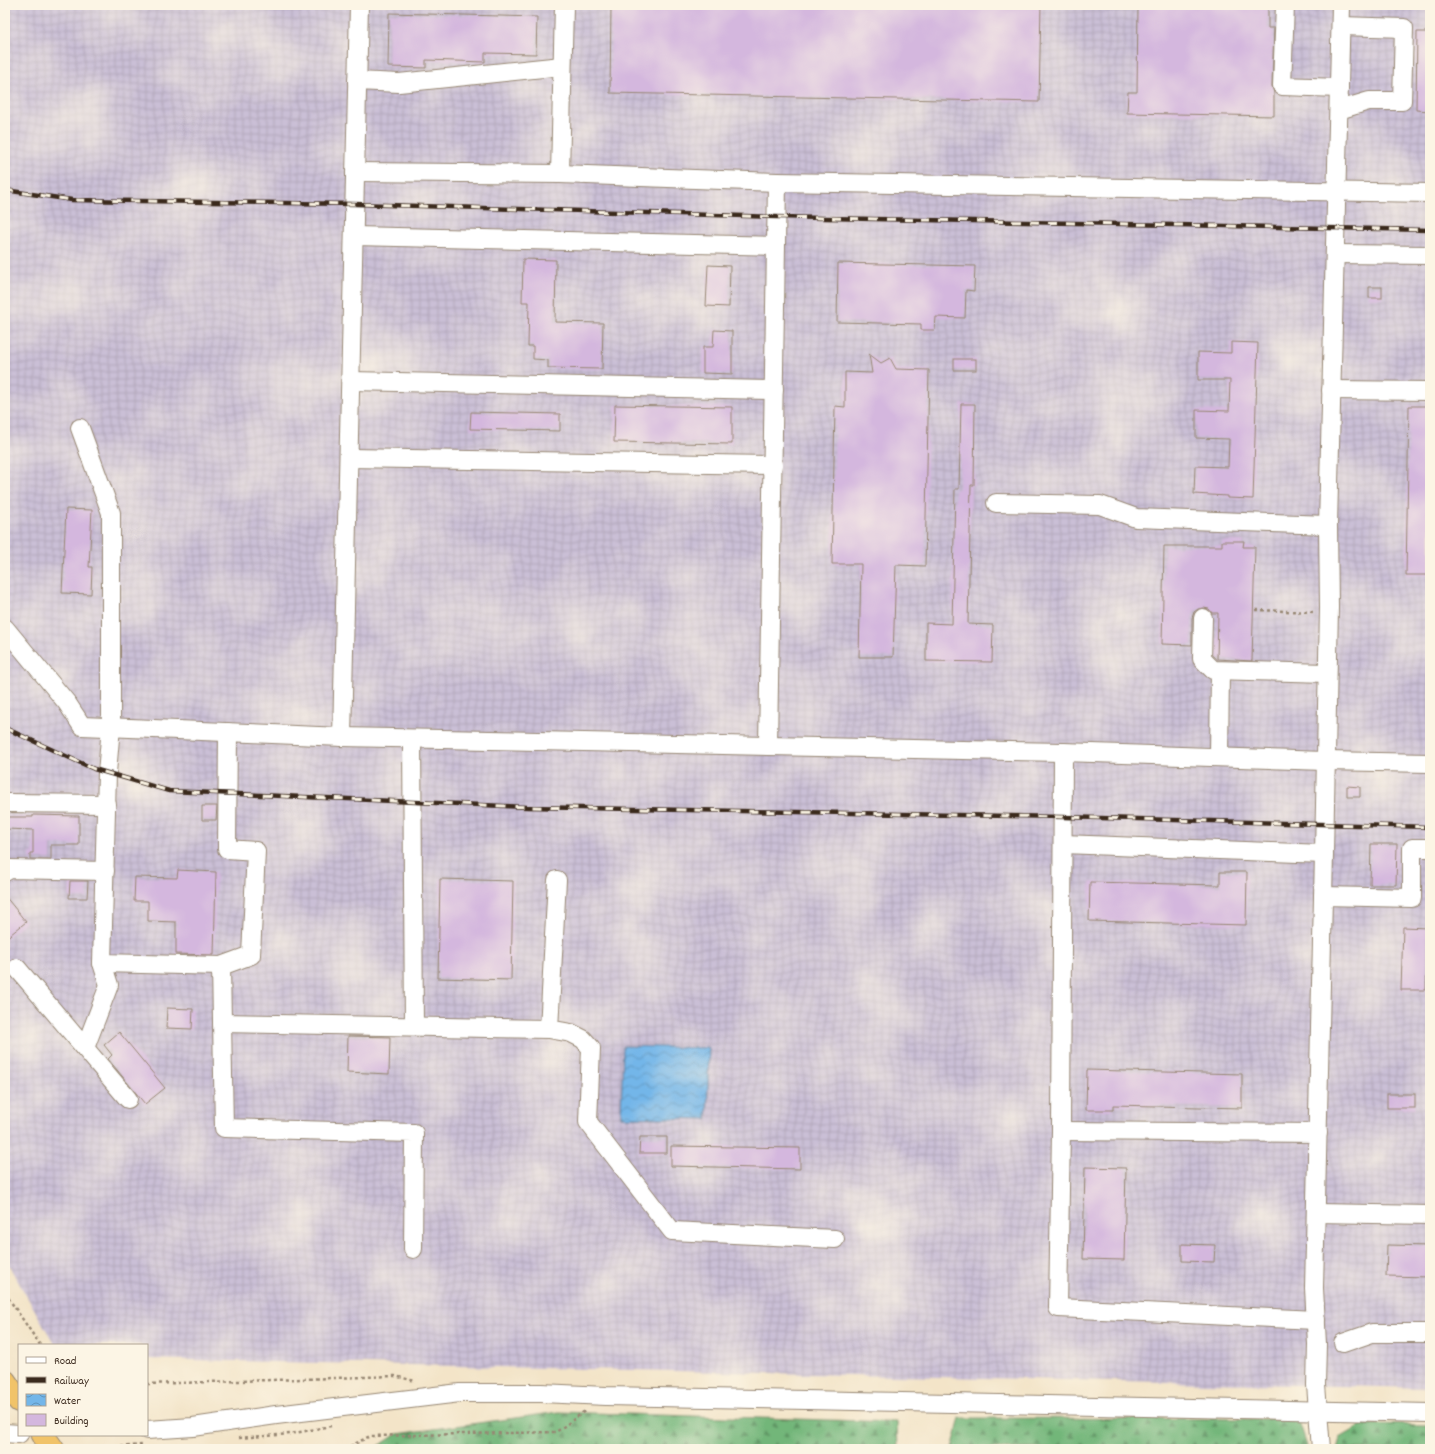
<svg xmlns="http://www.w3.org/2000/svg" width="1435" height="1454" font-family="Dekko,sans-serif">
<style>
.industrial{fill:url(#industrial-grid)}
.forest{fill:url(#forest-firs);stroke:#56704c}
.water{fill:url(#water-waves);stroke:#577084}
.building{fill:#d4b7de}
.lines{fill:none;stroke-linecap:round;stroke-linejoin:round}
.minor-casing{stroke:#978773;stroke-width:20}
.highway-casing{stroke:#978773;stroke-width:24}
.path{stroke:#978773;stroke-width:2.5;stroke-dasharray:3 3;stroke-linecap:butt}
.minor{stroke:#fff;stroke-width:18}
.highway{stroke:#f1c369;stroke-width:22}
.rail-casing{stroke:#3b2a1e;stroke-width:4.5}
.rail{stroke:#fcf5e5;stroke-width:3;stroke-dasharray:9;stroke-linecap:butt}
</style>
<defs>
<pattern id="industrial-grid" width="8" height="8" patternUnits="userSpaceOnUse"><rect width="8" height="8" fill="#cabfd6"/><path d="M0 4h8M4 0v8" fill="none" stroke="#aea4b7"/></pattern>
<pattern id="forest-firs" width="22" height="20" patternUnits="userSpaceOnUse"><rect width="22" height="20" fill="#72b679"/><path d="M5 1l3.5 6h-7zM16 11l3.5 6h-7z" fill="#5f9463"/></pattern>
<pattern id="water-waves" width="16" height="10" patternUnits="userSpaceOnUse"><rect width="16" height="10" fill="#73b6e9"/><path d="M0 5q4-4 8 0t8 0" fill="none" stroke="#6094bc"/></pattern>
</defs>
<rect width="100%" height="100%" fill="#fcf5e5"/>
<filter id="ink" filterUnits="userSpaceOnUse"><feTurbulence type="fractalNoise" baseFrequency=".025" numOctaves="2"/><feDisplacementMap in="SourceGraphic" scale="8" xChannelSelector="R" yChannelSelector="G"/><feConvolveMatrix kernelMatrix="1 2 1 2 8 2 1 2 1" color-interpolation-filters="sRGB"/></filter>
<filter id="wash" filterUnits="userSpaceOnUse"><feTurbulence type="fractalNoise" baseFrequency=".012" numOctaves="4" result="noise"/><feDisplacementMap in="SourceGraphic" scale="16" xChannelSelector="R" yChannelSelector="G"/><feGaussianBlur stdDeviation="0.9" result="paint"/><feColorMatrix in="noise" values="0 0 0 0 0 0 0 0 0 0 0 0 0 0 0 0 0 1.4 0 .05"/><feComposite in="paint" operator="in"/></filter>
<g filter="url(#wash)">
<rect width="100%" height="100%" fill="#f3e4c8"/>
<!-- industrial -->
<path class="industrial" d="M5 5H1430V1388L147 1359V1345H55L5 1259Z"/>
<!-- forest -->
<g class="forest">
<path d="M559 1412 897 1422 898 1449H374L397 1434Z"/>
<path d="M960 1418 1298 1419 1308 1449H952Z"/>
<path d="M1364 1424 1430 1425V1449H1337L1340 1438Z"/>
</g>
<!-- water -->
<path class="water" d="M623 1046 709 1048 707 1119 621 1117Z"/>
<g id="blocks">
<!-- building -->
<g class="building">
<path d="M611 5H1041L1039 102 610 93Z"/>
<path d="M1138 5H1268V28H1274L1272 86 1274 93V116L1127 113 1128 92H1137Z"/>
<path d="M389 13 537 17 536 54 485 53V62L426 60V68L388 67Z"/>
<path d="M1417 32H1430V111L1416 110Z"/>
<path d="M523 259 556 260 555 322 603 323 602 369 548 368V360L533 359V346H528L529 302H522Z"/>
<path d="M838 263 975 266 974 291 966 290 965 318 936 317 935 330H921V324L837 322Z"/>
<path d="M708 265 730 266 729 307 706 306Z"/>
<rect x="1369" y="287" width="13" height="11"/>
<path d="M714 330 732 331V374L703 373V347H713Z"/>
<path d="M1231 342 1258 343 1253 499 1227 498V496L1194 494 1195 466 1228 467 1229 439 1196 438V410L1229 411 1230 380H1198V352L1231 353Z"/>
<path d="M869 354 881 363 890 358 896 369 929 370 925 566 896 565 893 657H859L861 564H832L835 406 845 407V372L872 373Z"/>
<rect x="954" y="359" width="22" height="11"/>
<path d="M961 404H975L974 485H971L968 624 993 625 992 662 926 661V623L952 624 955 489H959Z"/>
<path d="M615 405 732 407V444L614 442Z"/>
<path d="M1409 406H1430V575H1406Z"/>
<path d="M471 412 560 414V431L470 429Z"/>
<path d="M66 509 92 510 89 567H92L91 594 62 593Z"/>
<path d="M1222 541H1244L1243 547H1255L1252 661 1217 659 1218 613H1212L1209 609 1204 608 1198 609 1194 612 1192 618V645L1162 644 1164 546H1222Z"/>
<path d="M1347 786 1360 787V797H1347Z"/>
<path d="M202 806H217L216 820H202Z"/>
<path d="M33 815 79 816V845H51V859H30V853H33V830L5 829V817H33Z"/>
<path d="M1371 844H1397L1396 885H1370Z"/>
<path d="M178 870 216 872 214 955 176 954V922L148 921V901H134L135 877 177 878Z"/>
<path d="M1220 872H1247L1246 925 1089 921 1090 882 1220 885Z"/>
<path d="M440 879 513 881 511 980 438 978Z"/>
<path d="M70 881H88L87 898H69Z"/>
<path d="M5 896 26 922 5 939Z"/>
<path d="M1403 927 1428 928 1426 990H1401Z"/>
<path d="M167 1008 193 1009 192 1029 166 1028Z"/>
<path d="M119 1032 165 1088 145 1104 108 1059 112 1055 104 1045Z"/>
<path d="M348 1036 390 1037 389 1074 347 1072Z"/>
<path d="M1087 1070 1242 1074V1108L1113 1105V1110H1086Z"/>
<rect x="1387" y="1094" width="28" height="14"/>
<path d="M640 1137H667V1153H639Z"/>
<path d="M671 1146 800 1148V1169L671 1166Z"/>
<path d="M1085 1167 1126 1168 1124 1260 1083 1259Z"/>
<path d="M1182 1244 1215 1245 1214 1262 1182 1261Z"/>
<path d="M1387 1245 1430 1246V1277L1386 1276Z"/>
</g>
</g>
</g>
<g filter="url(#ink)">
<use href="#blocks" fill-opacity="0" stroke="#978773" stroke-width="1"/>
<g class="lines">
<!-- minor casing -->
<g class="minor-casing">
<g id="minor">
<path d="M1285 5 1282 86 1339 88"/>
<path d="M357 81 399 83 562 66"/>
<path d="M1339 110 1369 101H1402L1404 28 1341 26"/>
<path d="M355 172 560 174 777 182 1430 193"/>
<path d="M560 174 564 5"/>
<path d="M354 236 776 246"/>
<path d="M1335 254 1430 255"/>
<path d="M351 381 774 390"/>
<path d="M1331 390 1430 391"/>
<path d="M80 428 111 513V727L107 773 102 963 221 966"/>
<path d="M349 458 773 465"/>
<path d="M996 503 1100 505 1136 518 1328 525"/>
<path d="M1203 618 1202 659 1213 670 1327 673"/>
<path d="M5 628 67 703 82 726 342 737 1063 752 1325 761 1430 763"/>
<path d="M228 732 227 849 256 851 251 955 221 966 224 1128 414 1133 413 1249"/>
<path d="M342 737 359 5"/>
<path d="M412 739 414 1026"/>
<path d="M768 746 777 182"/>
<path d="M1063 752 1061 1131 1058 1308 1316 1320"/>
<path d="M1219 757 1220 671"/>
<path d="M5 803 107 804"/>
<path d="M1063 844 1324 854"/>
<path d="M5 872 10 869 105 871"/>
<path d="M1323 896 1412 898V848H1430"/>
<path d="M17 968 128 1099"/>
<path d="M222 1023 549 1029 557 880"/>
<path d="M549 1029 571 1033 583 1039 591 1048 588 1122 672 1231 835 1239"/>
<path d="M85 1048 109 985 102 963"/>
<path d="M1061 1131 1318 1133"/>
<path d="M1316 1213 1430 1215"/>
<path d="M1343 1343 1372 1333H1430"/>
<path d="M147 1430 193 1427 276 1415 460 1393H541L606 1396 1430 1413"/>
<path d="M5 1433 19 1434"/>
<path d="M1321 1449 1316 1385 1317 1344 1314 1288 1324 854 1329 608 1328 525 1341 5"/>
</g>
</g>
<!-- highway casing -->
<g class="highway-casing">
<g id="highway">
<path d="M5 1381 19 1401"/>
<path d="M43 1435 53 1449"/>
</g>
</g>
<!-- path -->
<g class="path">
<path d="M1256 610 1314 612"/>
<path d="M5 1293 40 1345"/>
<path d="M147 1384 395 1376 415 1381"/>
<path d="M239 1438 290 1434 331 1426"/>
<path d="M91 1449 143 1445"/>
<path d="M345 1449 370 1436 556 1432 585 1411"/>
</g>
<!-- minor -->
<use href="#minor" class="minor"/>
<!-- highway -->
<use href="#highway" class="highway"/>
<!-- rail casing -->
<g class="rail-casing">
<g id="rail">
<path d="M5 190 72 200 355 204 776 217 1430 230"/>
<path d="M5 728 94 769 169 791 527 807 1063 817 1430 827"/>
</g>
</g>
<!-- rail -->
<use href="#rail" class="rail"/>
</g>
</g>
<!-- margin -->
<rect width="1435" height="1454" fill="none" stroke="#fcf5e5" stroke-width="20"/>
<!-- legend -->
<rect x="18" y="1344" width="130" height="92" fill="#fcf5e5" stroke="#afa495"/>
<rect x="26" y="1357" width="20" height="6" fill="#ffffff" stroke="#afa495"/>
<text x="54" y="1364" font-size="12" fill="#3b2a1e">Road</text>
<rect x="26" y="1377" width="20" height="6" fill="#3b2a1e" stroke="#afa495"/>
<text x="54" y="1384" font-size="12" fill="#3b2a1e">Railway</text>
<rect x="26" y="1394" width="20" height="12" fill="url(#water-waves)" stroke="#afa495"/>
<text x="54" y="1404" font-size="12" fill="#3b2a1e">Water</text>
<rect x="26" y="1414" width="20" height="12" fill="#d4b7de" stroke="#afa495"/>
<text x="54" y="1424" font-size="12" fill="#3b2a1e">Building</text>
</svg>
